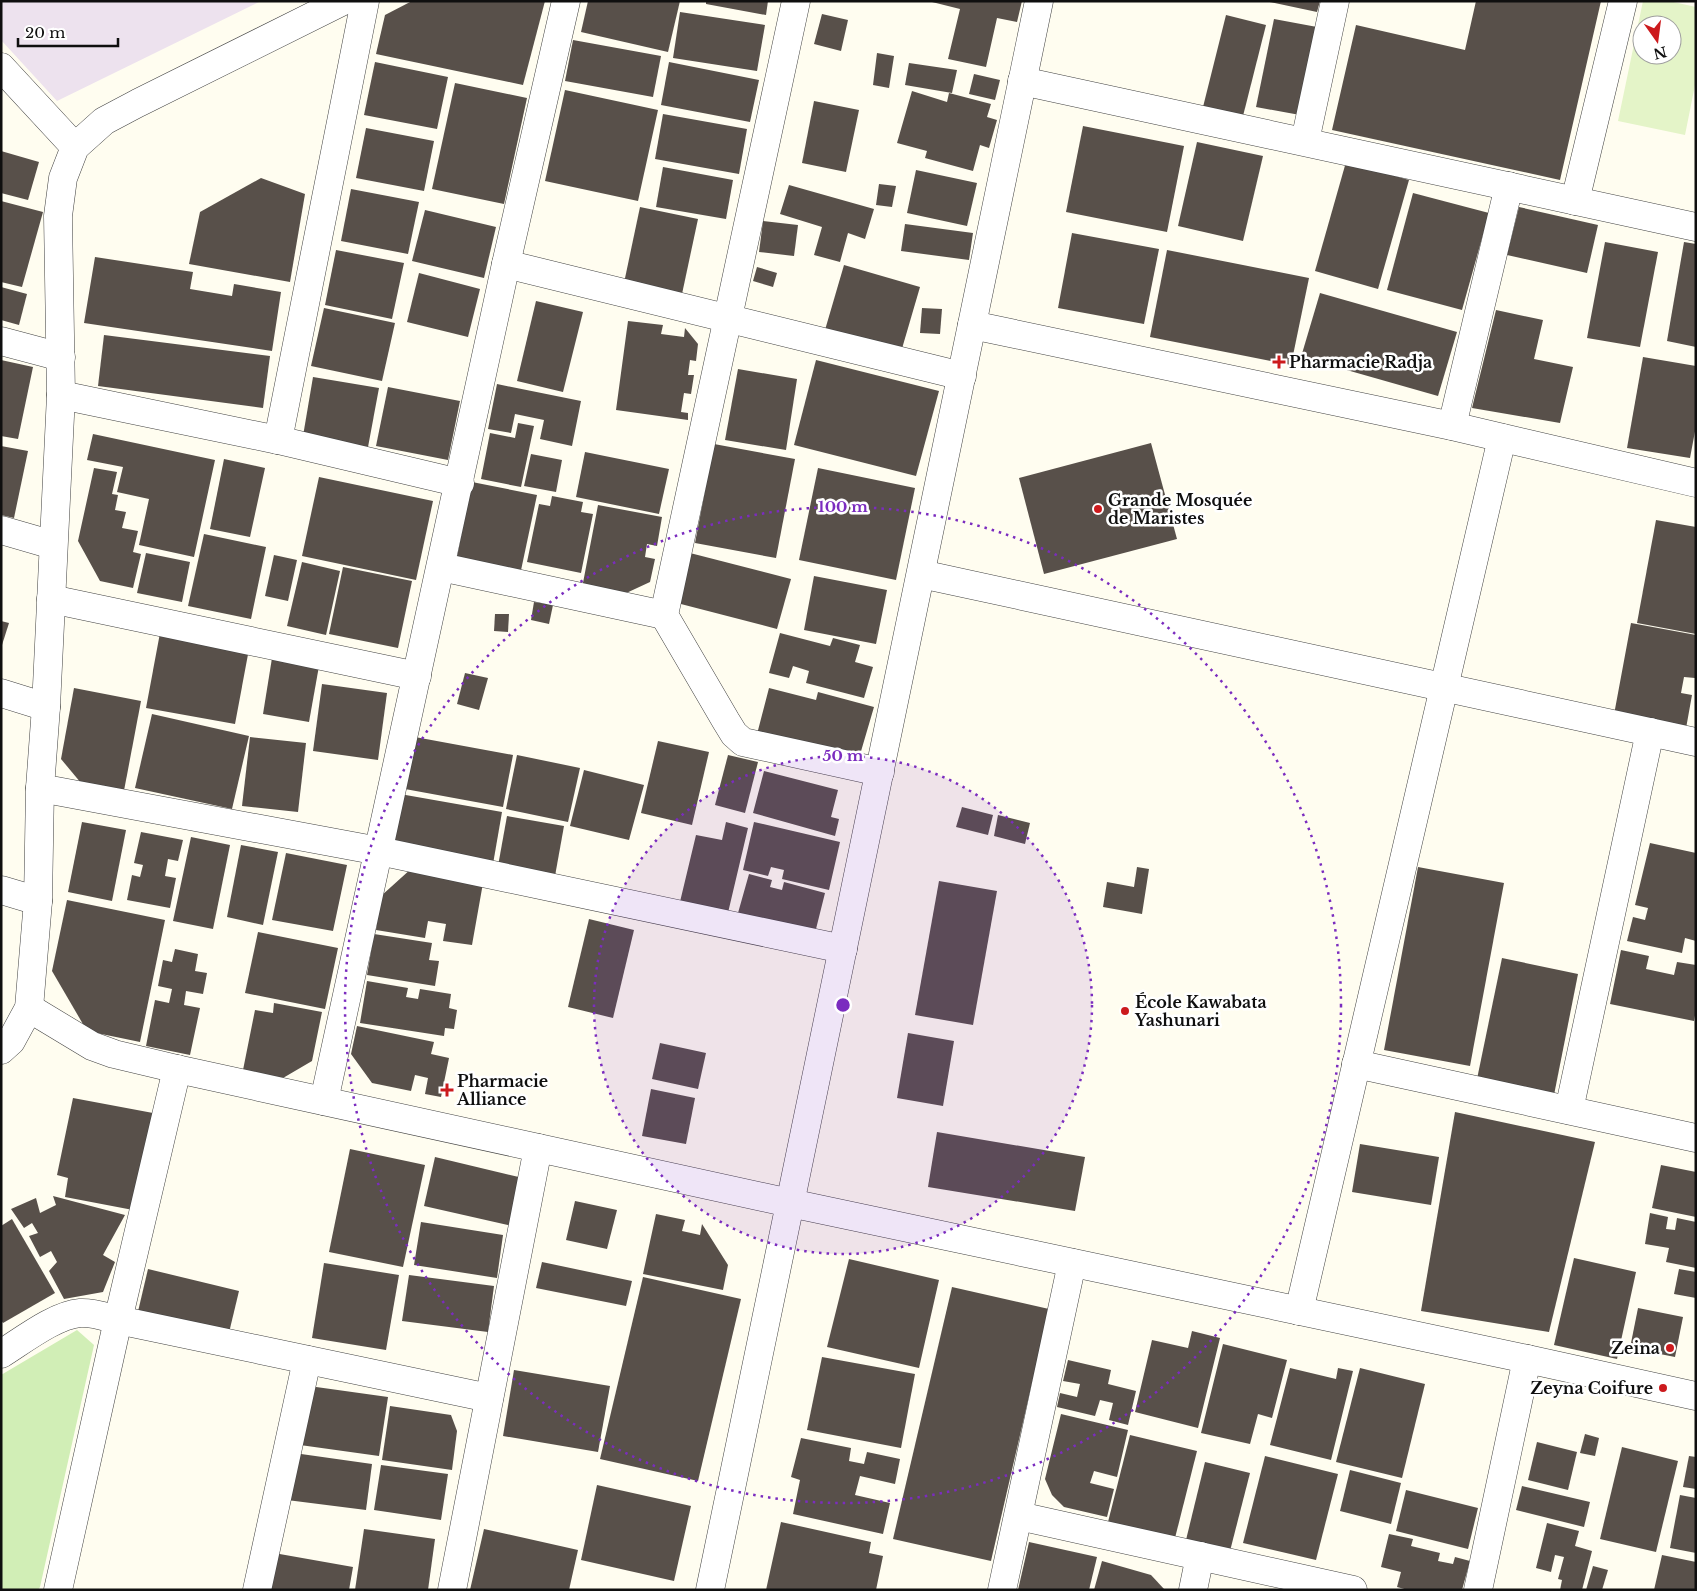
<svg xmlns="http://www.w3.org/2000/svg" width="1697" height="1591" font-family="'Libre Baskerville',serif">
<style>
.industrial{fill:#ede2ee}
.green{fill:#d1eeb6}
.pitch{fill:#e4f4c8;fill-rule:evenodd}
.building{fill:#58504a}
.lines{fill:none;stroke-linecap:round;stroke-linejoin:round}
.minor-casing{stroke:#424242;stroke-width:29}
.minor{stroke:#fff;stroke-width:28}
.ring{fill:none;stroke:#7b2cbf;stroke-width:2.5;stroke-dasharray:2.5 5}
.poi-dot{fill:#cc1a1d;stroke:#fff;stroke-width:2}
.labels{text-anchor:middle;stroke-width:5;stroke-linejoin:round;paint-order:stroke}
.poi-label{font-size:16px;font-weight:bold;fill:#0f0f0f;stroke:#fff;text-anchor:start}
.centre{fill:#7b2cbf;stroke:#fff;stroke-width:2.5}
.ring-label{font-size:15px;text-anchor:middle;font-weight:bold;fill:#7b2cbf;stroke:#fff;stroke-width:5;stroke-linejoin:round;paint-order:stroke}
</style>
<rect width="100%" height="100%" fill="#fffdf0"/>
<!-- industrial -->
<path class="industrial" d="M1 1H261L57 101 1 40Z"/>
<!-- green -->
<path class="green" d="M77 1330 94 1345 40 1587 38 1590H1V1375Z"/>
<!-- pitch -->
<path class="pitch" d="M1643 1H1669L1696 7V80L1685 135 1618 121ZM1642 25H1672V55H1642Z"/>
<!-- building -->
<g class="building">
<path d="M412 1H545L523 85 376 54 385 15Z"/>
<path d="M588 1H680L668 52 581 32Z"/>
<path d="M706 1H768L766 15 706 4Z"/>
<path d="M928 1H1022L1017 22 997 18 986 67 948 59 960 9Z"/>
<path d="M1265 1H1320L1317 12Z"/>
<path d="M1476 1H1601L1560 180 1332 130 1356 25 1465 50Z"/>
<path d="M680 12 765 25 757 71 673 58Z"/>
<path d="M822 14 848 20 841 51 814 44Z"/>
<path d="M1226 15 1266 25 1242 120 1202 111Z"/>
<path d="M1274 19 1317 27 1300 115 1256 107Z"/>
<path d="M573 40 661 56 653 97 565 81Z"/>
<path d="M877 53 894 56 889 88 873 85Z"/>
<path d="M375 62 448 77 437 129 364 115Z"/>
<path d="M669 62 759 80 750 122 661 105Z"/>
<path d="M909 63 957 70 952 93 905 85Z"/>
<path d="M974 74 1000 80 995 100 969 94Z"/>
<path d="M455 83 527 98 504 204 432 189Z"/>
<path d="M565 90 658 110 638 201 545 181Z"/>
<path d="M912 91 947 102 949 93 991 104 987 117 997 120 989 148 980 145 973 171 925 158 927 151 897 143Z"/>
<path d="M814 101 859 110 846 172 802 163Z"/>
<path d="M663 114 747 129 739 174 655 159Z"/>
<path d="M1083 126 1184 146 1167 232 1066 212Z"/>
<path d="M366 128 434 141 424 191 356 178Z"/>
<path d="M1197 142 1263 156 1243 241 1178 226Z"/>
<path d="M1 151 39 162 28 200 1 193Z"/>
<path d="M1346 162 1409 180 1378 289 1315 271Z"/>
<path d="M663 167 733 180 726 219 656 207Z"/>
<path d="M916 170 977 183 967 226 907 213Z"/>
<path d="M261 178 305 194 290 282 189 264 200 212Z"/>
<path d="M879 184 896 186 892 207 876 205Z"/>
<path d="M789 185 874 209 865 239 848 233 840 262 814 255 822 227 780 214Z"/>
<path d="M351 189 419 202 408 254 341 241Z"/>
<path d="M1413 193 1489 213 1462 310 1387 290Z"/>
<path d="M1 201 43 212 22 287 1 282Z"/>
<path d="M640 207 698 219 682 294 624 283Z"/>
<path d="M1519 207 1598 225 1587 273 1507 255Z"/>
<path d="M425 210 496 227 484 278 412 261Z"/>
<path d="M763 221 798 225 794 256 759 252Z"/>
<path d="M905 224 973 233 969 260 901 251Z"/>
<path d="M1072 233 1159 249 1144 324 1058 308Z"/>
<path d="M1605 242 1658 252 1640 347 1587 338Z"/>
<path d="M1684 242 1696 244V347L1667 341Z"/>
<path d="M336 250 404 263 392 319 325 305Z"/>
<path d="M1167 250 1309 278 1291 365 1150 337Z"/>
<path d="M95 257 193 272 190 289 232 296 234 284 281 292 272 351 84 323Z"/>
<path d="M844 265 920 287 901 352 825 330Z"/>
<path d="M757 267 777 273 773 287 753 281Z"/>
<path d="M419 273 480 289 468 337 407 322Z"/>
<path d="M1 287 27 294 19 325 1 320Z"/>
<path d="M1320 293 1457 332 1438 396 1301 357Z"/>
<path d="M536 301 583 312 563 392 517 381Z"/>
<path d="M324 308 395 323 382 381 311 366Z"/>
<path d="M922 308 942 309 940 334 920 333Z"/>
<path d="M1496 310 1543 320 1534 359 1573 367 1560 423 1472 408Z"/>
<path d="M628 321 663 325 661 334 684 337 685 328 698 344 696 361 690 360 688 375H694L691 394 684 393 681 412 688 413V420L616 410Z"/>
<path d="M104 335 270 356 263 408 98 386Z"/>
<path d="M1643 357 1696 366V426L1690 458 1627 448Z"/>
<path d="M1 360 33 367 18 439 1 436Z"/>
<path d="M816 360 939 391 916 476 794 445Z"/>
<path d="M738 369 797 379 786 450 725 440Z"/>
<path d="M313 377 379 388 368 447 303 436Z"/>
<path d="M497 384 581 401 572 446 540 439 544 420 515 414 511 433 488 429Z"/>
<path d="M388 387 460 401 448 460 376 446Z"/>
<path d="M518 423 534 426 521 487 481 479 490 433 515 438Z"/>
<path d="M93 434 215 460 194 557 139 545 149 499 117 492 123 467 87 460Z"/>
<path d="M1151 443 1177 539 1044 574 1019 478Z"/>
<path d="M714 444 795 459 776 558 695 543Z"/>
<path d="M1 446 28 451 14 518 1 515Z"/>
<path d="M585 452 669 469 659 514 576 497Z"/>
<path d="M531 454 562 460 556 492 524 486Z"/>
<path d="M224 459 265 468 250 537 210 529Z"/>
<path d="M94 468 117 472 112 494 118 495 115 510 126 512 122 528 138 531 133 552 141 554 133 588 100 581 78 541Z"/>
<path d="M818 468 915 488 896 580 799 560Z"/>
<path d="M319 477 433 501 416 580 302 556Z"/>
<path d="M472 482 537 495 520 575 456 562Z"/>
<path d="M552 496 583 502 581 512 593 514 581 573 527 562 539 504 550 506Z"/>
<path d="M598 505 662 517 657 546 647 544 645 557 655 559 650 582 622 595 582 588Z"/>
<path d="M1656 520 1696 527V634L1637 623Z"/>
<path d="M204 534 266 547 251 619 188 606Z"/>
<path d="M146 553 190 562 182 602 137 593Z"/>
<path d="M690 553 791 579 777 629 677 603Z"/>
<path d="M274 555 297 560 288 601 265 596Z"/>
<path d="M302 562 340 571 326 635 287 626Z"/>
<path d="M343 567 412 581 398 648 329 634Z"/>
<path d="M814 576 887 590 876 644 804 630Z"/>
<path d="M534 602 553 605 549 624 531 620Z"/>
<path d="M495 614H509L508 632 494 631Z"/>
<path d="M1 621 9 623 2 645H1Z"/>
<path d="M1631 623 1696 635 1695 678 1684 677 1681 693 1692 695 1685 734 1613 720Z"/>
<path d="M160 633 249 649 235 724 146 708Z"/>
<path d="M780 633 830 646 833 638 860 645 855 662 873 667 864 698 806 683 809 671 793 666 789 678 769 673Z"/>
<path d="M272 658 319 666 309 722 263 714Z"/>
<path d="M465 673 488 678 479 710 457 704Z"/>
<path d="M322 684 387 693 378 760 313 751Z"/>
<path d="M74 688 141 701 123 796 86 789 61 759Z"/>
<path d="M769 688 816 700 818 692 874 707 857 765 756 738Z"/>
<path d="M152 714 249 736 232 809 135 788Z"/>
<path d="M250 737 306 743 298 812 242 806Z"/>
<path d="M415 737 513 755 503 807 405 789Z"/>
<path d="M658 741 709 752 692 825 641 813Z"/>
<path d="M517 755 580 768 568 822 506 809Z"/>
<path d="M728 755 758 762 745 813 715 805Z"/>
<path d="M584 770 644 785 629 840 570 826Z"/>
<path d="M764 771 838 790 831 817 839 819 835 836 753 813Z"/>
<path d="M400 794 502 812 493 864 390 846Z"/>
<path d="M962 807 993 815 988 835 956 827Z"/>
<path d="M998 815 1030 823 1025 844 994 836Z"/>
<path d="M507 816 564 826 555 876 498 866Z"/>
<path d="M82 822 126 830 112 901 68 892Z"/>
<path d="M726 822 748 828 727 917 679 906 696 835 722 840Z"/>
<path d="M754 822 840 842 829 890 782 879 784 870 771 867 768 876 743 870Z"/>
<path d="M141 832 183 840 178 861 168 859 165 876 176 878 170 908 127 900 132 875 140 877 143 865 134 863Z"/>
<path d="M191 837 230 845 213 929 173 921Z"/>
<path d="M1650 843 1696 853V941L1685 938 1682 953 1627 941 1633 917 1645 920 1648 908 1635 905Z"/>
<path d="M241 845 278 852 263 925 227 917Z"/>
<path d="M286 853 347 865 333 931 272 920Z"/>
<path d="M1137 867 1149 869 1142 914 1103 907 1107 882 1134 887Z"/>
<path d="M1418 867 1504 883 1470 1066 1384 1050Z"/>
<path d="M412 868 483 883 472 945 443 941 446 924 428 921 425 938 376 930 381 896Z"/>
<path d="M749 874 772 880 770 887 782 890 784 882 825 893 815 933 738 913Z"/>
<path d="M939 881 997 891 973 1025 915 1015Z"/>
<path d="M67 900 165 920 140 1042 87 1031 52 971Z"/>
<path d="M589 919 634 930 613 1018 568 1007Z"/>
<path d="M258 932 338 948 325 1009 245 993Z"/>
<path d="M374 934 432 943 429 960 439 961 435 986 367 975Z"/>
<path d="M175 949 198 954 195 971 207 973 203 994 186 991 184 1005 200 1008 190 1055 146 1046 155 1000 169 1003 172 989 158 986 163 960 172 962Z"/>
<path d="M1621 950 1649 956 1646 969 1674 975 1677 962 1696 965V1010L1694 1021 1610 1004Z"/>
<path d="M1502 958 1578 974 1554 1095 1477 1079Z"/>
<path d="M367 981 408 988 406 997 418 999 420 989 451 994 449 1008 457 1010 454 1029 445 1028 444 1036 360 1023Z"/>
<path d="M274 1003 322 1012 312 1061 283 1078 243 1070 255 1010 273 1013Z"/>
<path d="M357 1026 434 1042 431 1054 449 1058 441 1097 425 1094 428 1078 415 1075 411 1091 372 1083 351 1054Z"/>
<path d="M908 1033 954 1041 943 1106 897 1098Z"/>
<path d="M660 1043 706 1053 698 1089 652 1079Z"/>
<path d="M651 1089 695 1098 686 1144 642 1136Z"/>
<path d="M73 1098 153 1113 133 1210 65 1197 68 1178 57 1175Z"/>
<path d="M1455 1112 1595 1142 1549 1332 1421 1311Z"/>
<path d="M937 1132 1085 1157 1075 1211 928 1187Z"/>
<path d="M1360 1144 1439 1157 1431 1205 1352 1192Z"/>
<path d="M350 1149 425 1165 403 1267 329 1252Z"/>
<path d="M435 1157 523 1178 512 1226 424 1206Z"/>
<path d="M1661 1165 1696 1172V1217L1652 1208Z"/>
<path d="M53 1196 125 1215 103 1255 115 1262 103 1292 64 1299 49 1271 57 1262 51 1251 40 1257 29 1236 38 1233 32 1223 24 1228 11 1209 36 1198 40 1213 56 1205Z"/>
<path d="M575 1201 617 1210 607 1249 566 1240Z"/>
<path d="M1650 1213 1668 1217 1666 1229 1675 1230 1677 1218 1696 1222V1268L1666 1262 1669 1248 1645 1244Z"/>
<path d="M656 1214 685 1220 682 1231 700 1235 702 1224 728 1265 723 1290 643 1274Z"/>
<path d="M12 1219 55 1293 3 1323 1 1320V1226Z"/>
<path d="M421 1222 503 1235 497 1278 414 1265Z"/>
<path d="M1574 1258 1636 1272 1617 1359 1554 1345Z"/>
<path d="M849 1259 939 1280 919 1368 827 1347Z"/>
<path d="M542 1262 632 1281 626 1306 536 1288Z"/>
<path d="M324 1263 399 1275 386 1350 312 1338Z"/>
<path d="M148 1269 239 1291 227 1341 136 1320Z"/>
<path d="M1679 1269 1696 1272V1298L1674 1294Z"/>
<path d="M409 1275 494 1286 488 1332 402 1321Z"/>
<path d="M643 1277 741 1299 698 1481 600 1459Z"/>
<path d="M952 1287 1049 1309 991 1561 893 1539Z"/>
<path d="M1638 1308 1683 1317 1675 1357 1630 1348Z"/>
<path d="M1192 1331 1220 1338 1198 1428 1135 1412 1152 1340 1188 1348Z"/>
<path d="M1223 1344 1287 1360 1272 1418 1258 1414 1250 1444 1201 1433Z"/>
<path d="M822 1357 915 1374 901 1448 807 1430Z"/>
<path d="M1068 1360 1111 1370 1108 1384 1136 1391 1128 1425 1109 1420 1113 1403 1100 1400 1095 1416 1057 1407 1060 1393 1077 1397 1080 1384 1063 1381Z"/>
<path d="M1290 1368 1336 1379 1338 1368 1353 1371 1331 1460 1270 1445Z"/>
<path d="M1360 1368 1425 1384 1402 1478 1336 1462Z"/>
<path d="M514 1370 610 1386 598 1452 503 1436Z"/>
<path d="M309 1386 388 1397 379 1456 300 1445Z"/>
<path d="M390 1406 451 1415 457 1431 452 1470 382 1460Z"/>
<path d="M1061 1414 1128 1430 1117 1477 1094 1471 1090 1483 1114 1489 1107 1517 1064 1507 1052 1495 1045 1479Z"/>
<path d="M1585 1434 1599 1438 1595 1456 1580 1453Z"/>
<path d="M1130 1435 1197 1451 1175 1538 1108 1522Z"/>
<path d="M801 1438 851 1448 849 1461 864 1464 867 1452 900 1459 895 1484 860 1476 855 1495 890 1503 883 1534 793 1514 800 1480 791 1477Z"/>
<path d="M1537 1442 1577 1452 1568 1490 1528 1480Z"/>
<path d="M1622 1447 1678 1461 1656 1552 1600 1539Z"/>
<path d="M294 1453 372 1464 366 1510 287 1500Z"/>
<path d="M1265 1456 1338 1474 1316 1560 1243 1543Z"/>
<path d="M1689 1456 1696 1457V1489L1683 1487Z"/>
<path d="M1205 1462 1250 1473 1230 1551 1186 1540Z"/>
<path d="M381 1465 448 1474 441 1520 374 1510Z"/>
<path d="M1350 1470 1401 1483 1391 1524 1340 1511Z"/>
<path d="M597 1485 691 1506 674 1581 581 1560Z"/>
<path d="M1522 1486 1590 1502 1584 1527 1516 1510Z"/>
<path d="M1406 1490 1478 1508 1468 1549 1396 1531Z"/>
<path d="M1680 1495 1696 1498V1553L1670 1548Z"/>
<path d="M781 1522 871 1542 869 1553 883 1556 876 1590H766Z"/>
<path d="M1547 1523 1579 1531 1575 1546 1592 1551 1582 1590H1560L1562 1580 1558 1579 1564 1557 1555 1555 1551 1572 1536 1568Z"/>
<path d="M364 1529 435 1539 428 1590H355Z"/>
<path d="M484 1529 578 1550 569 1590H470Z"/>
<path d="M1389 1534 1413 1539 1411 1546 1440 1553 1438 1561 1453 1564 1455 1557 1470 1561 1462 1590H1408L1397 1587 1401 1572 1381 1567Z"/>
<path d="M1029 1542 1097 1557 1089 1590H1018Z"/>
<path d="M274 1553 353 1567 349 1590H268Z"/>
<path d="M1662 1555 1696 1562V1590H1654Z"/>
<path d="M1102 1561 1151 1575 1165 1590H1094Z"/>
<path d="M1593 1566 1608 1570 1602 1590H1586Z"/>
</g>
<g class="lines">
<!-- minor casing -->
<g class="minor-casing">
<g id="minor">
<path d="M796 1 664 615 726 721 734 734 743 742 880 772"/>
<path d="M1 67 75 147"/>
<path d="M1022 81 1696 227"/>
<path d="M1305 141 1335 1"/>
<path d="M1575 201 1623 1"/>
<path d="M506 264 962 376"/>
<path d="M972 325 1452 426 1696 483"/>
<path d="M1 341 61 357"/>
<path d="M61 395 278 440 460 483"/>
<path d="M1452 426 1509 186"/>
<path d="M278 440 365 1"/>
<path d="M1 530 53 545"/>
<path d="M441 567 664 615"/>
<path d="M921 574 1696 742"/>
<path d="M51 599 417 676"/>
<path d="M1 693 46 707"/>
<path d="M40 788 379 851 843 949"/>
<path d="M1 890 38 901"/>
<path d="M29 1008 92 1046 114 1054 177 1069 790 1203 1527 1359 1696 1396"/>
<path d="M1 1050 11 1041 29 1008 38 901 40 788 46 707 61 395 58 216 63 178 75 147 104 121 138 103 343 1"/>
<path d="M1356 1064 1696 1138"/>
<path d="M324 1101 506 264 566 1"/>
<path d="M1569 1110 1650 732"/>
<path d="M1299 1311 1502 438"/>
<path d="M1 1354C22 1341 55 1315 80 1313 93 1312 106 1317 118 1320L489 1398"/>
<path d="M1019 1516 1353 1590"/>
<path d="M58 1590 118 1320 177 1069"/>
<path d="M257 1590 307 1360"/>
<path d="M452 1590 538 1148"/>
<path d="M710 1590 1039 1"/>
<path d="M1002 1590 1072 1263"/>
<path d="M1193 1590 1200 1556"/>
<path d="M1478 1590 1527 1359"/>
</g>
</g>
<!-- minor -->
<use href="#minor" class="minor"/>
</g>
<!-- distance rings -->
<circle cx="843" cy="1005" r="249" fill="#7b2cbf" fill-opacity=".12"/>
<g class="ring">
<circle cx="843" cy="1005" r="249"/>
<circle cx="843" cy="1005" r="498"/>
</g>
<!-- markers -->
<g class="poi-dot">
<path d="M1276.5 354.5h5v5h5v5h-5v5h-5v-5h-5v-5h5z"/>
<circle cx="1098" cy="509" r="5"/>
<circle cx="1125" cy="1011" r="5"/>
<path d="M444.5 1082.5h5v5h5v5h-5v5h-5v-5h-5v-5h5z"/>
<circle cx="1670" cy="1348" r="5"/>
<circle cx="1663" cy="1388" r="5"/>
</g>
<g class="labels">
<!-- poi labels -->
<g class="poi-label">
<text x="1289" y="368">Pharmacie Radja</text>
<text x="1108" y="506">Grande Mosquée<tspan x="1108" dy="18">de Maristes</tspan></text>
<text x="1135" y="1008">École Kawabata<tspan x="1135" dy="18">Yashunari</tspan></text>
<text x="457" y="1087">Pharmacie<tspan x="457" dy="18">Alliance</tspan></text>
<text x="1660" y="1354" text-anchor="end">Zeina</text>
<text x="1653" y="1394" text-anchor="end">Zeyna Coifure</text>
</g>
</g>
<circle cx="843" cy="1005" r="8" class="centre"/>
<g class="ring-label">
<text x="843" y="512">100 m</text>
<text x="843" y="761">50 m</text>
</g>
<!-- border -->
<rect width="1697" height="1591" fill="none" stroke="#0f0f0f" stroke-width="5"/>
<!-- north arrow -->
<g transform="translate(1657 40) rotate(166)"><circle r="24" fill="#ffffff" stroke="#9f9f9f"/>
<path d="M0-4L9 19L0 12L-9 19Z" fill="#cc1a1d"/>
<text y="-8" font-size="14" font-weight="bold" text-anchor="middle" fill="#0f0f0f">N</text>
</g>
<!-- scale -->
<path d="M18 38v8h100v-8" fill="none" stroke="#0f0f0f" stroke-width="2.5"/>
<text x="25" y="38" font-size="15" fill="#0f0f0f" stroke="#ffffff" stroke-width="4" paint-order="stroke">20 m</text>
</svg>
